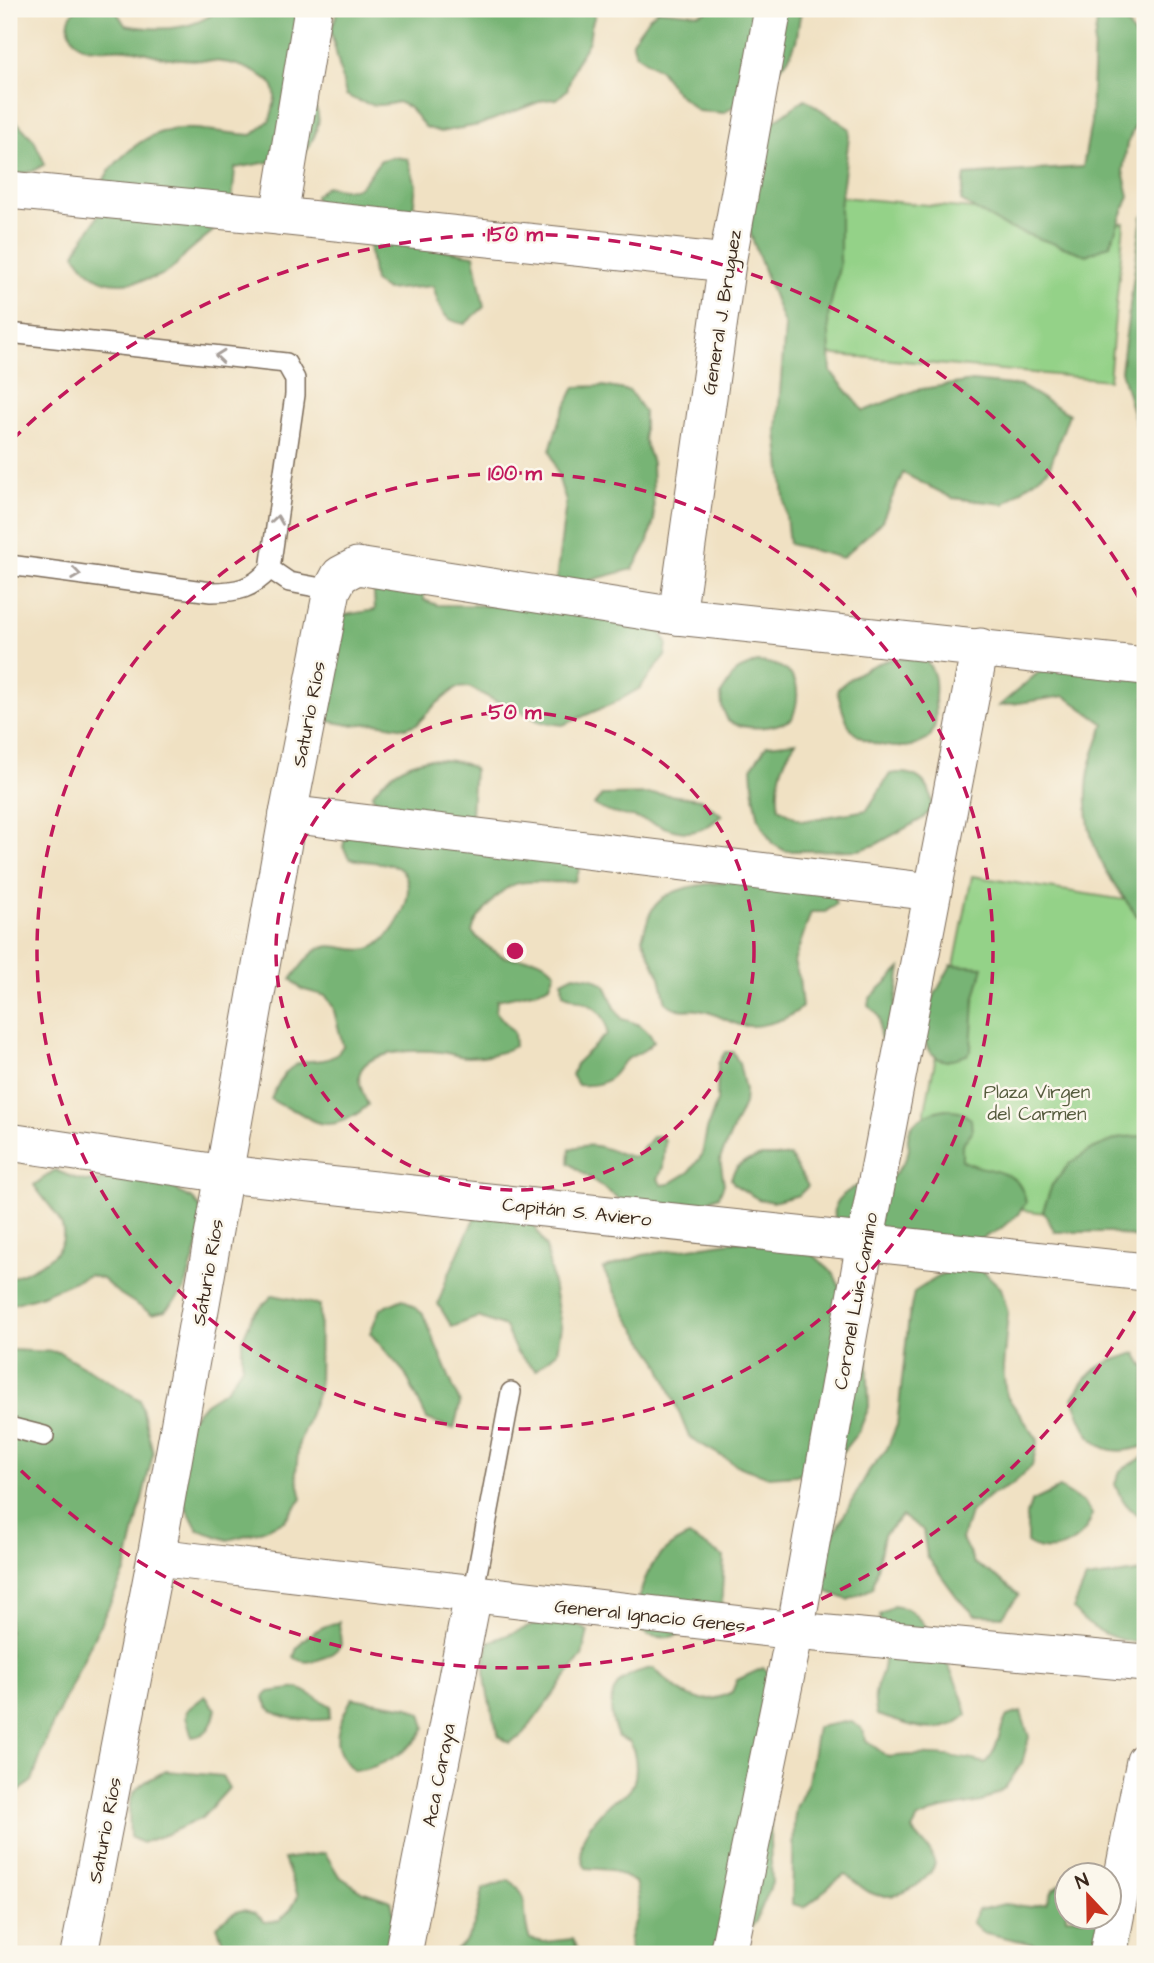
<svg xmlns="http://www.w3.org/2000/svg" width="1154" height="1963" font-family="'Architects Daughter',sans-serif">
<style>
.green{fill:#94d288;stroke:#687e53;stroke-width:2}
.forest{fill:#77b474;stroke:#596f49;stroke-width:2}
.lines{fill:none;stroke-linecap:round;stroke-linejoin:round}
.lane-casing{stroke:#7a6a58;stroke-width:22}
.street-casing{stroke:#7a6a58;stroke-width:39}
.lane{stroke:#fff;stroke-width:19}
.street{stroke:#fff;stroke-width:37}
.oneway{stroke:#a79f9a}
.ring{fill:none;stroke:#c2185b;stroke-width:3.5;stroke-dasharray:12 9}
.labels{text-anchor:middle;stroke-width:5;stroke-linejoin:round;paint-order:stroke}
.street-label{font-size:19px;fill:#3b2a1e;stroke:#fbf7ec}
.park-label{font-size:19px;fill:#565c3e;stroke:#fbf7ec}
.centre{fill:#c2185b;stroke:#fbf7ec;stroke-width:3.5}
.ring-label{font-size:21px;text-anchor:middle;font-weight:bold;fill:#c2185b;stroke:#fbf7ec;stroke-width:5;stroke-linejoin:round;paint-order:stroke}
</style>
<rect width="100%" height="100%" fill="#fbf7ec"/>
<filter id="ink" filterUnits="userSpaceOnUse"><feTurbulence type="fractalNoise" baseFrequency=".0143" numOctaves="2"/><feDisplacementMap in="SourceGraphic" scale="14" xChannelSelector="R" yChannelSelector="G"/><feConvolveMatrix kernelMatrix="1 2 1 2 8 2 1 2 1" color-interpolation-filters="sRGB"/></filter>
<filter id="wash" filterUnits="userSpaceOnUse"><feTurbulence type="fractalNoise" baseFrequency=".00686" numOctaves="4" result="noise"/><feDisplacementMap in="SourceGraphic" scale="28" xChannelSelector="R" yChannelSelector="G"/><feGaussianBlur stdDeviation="1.57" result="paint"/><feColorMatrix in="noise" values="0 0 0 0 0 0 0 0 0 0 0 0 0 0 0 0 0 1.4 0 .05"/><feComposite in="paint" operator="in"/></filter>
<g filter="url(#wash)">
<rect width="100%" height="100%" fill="#f0e1c3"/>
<!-- green -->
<g class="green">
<path d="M831 196 1124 223 1109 380 816 353Z"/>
<path d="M972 876 1145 903V1226L908 1195Z"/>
</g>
<!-- forest -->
<g class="forest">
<path d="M77 9H115L125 25C157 31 193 32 219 9H315L295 90C302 95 312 102 316 109 324 123 311 144 303 156L235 168 231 216C217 228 203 239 189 251 182 257 177 265 170 270 163 276 154 278 145 280 113 287 93 284 75 254 80 240 91 230 97 217 102 205 99 191 104 180 108 170 121 158 129 151 171 115 202 133 252 135L270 120C273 108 279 94 271 83 268 79 263 77 258 74 230 57 201 62 170 58 155 57 142 50 127 49 113 47 99 52 84 47 69 41 62 19 77 9Z"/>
<path d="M338 9H597L591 27 589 41 575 65 567 90 557 99 544 100 479 125 440 132 425 127 409 107 398 102C379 108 363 105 346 95L331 31Z"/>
<path d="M712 9H802C798 19 799 30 796 41 787 74 749 94 724 113L698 111 676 92 660 70 636 54 632 41 648 19 658 10 699 14Z"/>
<path d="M1098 16 1125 20 1138 42 1145 62V74L1137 121 1127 144 1123 171 1129 196 1110 245 1086 255 1006 227 961 201 965 175 1083 167 1091 122 1094 42Z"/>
<path d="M805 99 850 129 840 207V263L828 317 831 372 864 411 916 390 972 381 1021 386 1069 414 1049 469 1004 504 952 498 903 473 881 523 842 558 789 544 777 432 785 327 749 230 762 130Z"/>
<path d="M9 114 34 140 45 164 33 171 9 176Z"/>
<path d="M394 157 408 159 416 185 413 211 403 219 318 209 315 196 326 186C365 195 359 186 381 160Z"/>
<path d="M1145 214V454L1121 371 1142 216Z"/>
<path d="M368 237 474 255 484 307 465 324C440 320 440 308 433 286L387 290 374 282Z"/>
<path d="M603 386 630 391 644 412V439L652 463 654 520 647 544 633 569 584 582 556 581 566 502 550 450 559 420 575 387Z"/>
<path d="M373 579 424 585V600L437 605 538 606 660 631 667 643 665 656 640 688 614 703 563 725 540 722 517 709 505 706 469 687 456 688 435 705 417 724 405 728 376 723 350 725 310 718 326 618 375 610Z"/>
<path d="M1061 653 1145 660V909L1137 916C1102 868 1081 840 1088 777 1090 759 1099 741 1104 724L1065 696 999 706Z"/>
<path d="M894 658 925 659C936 673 936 681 935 698 935 710 938 724 931 735 917 755 866 748 852 730 844 720 840 702 837 690 852 674 873 664 894 658Z"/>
<path d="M757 662C794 664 805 684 792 719 772 729 748 731 728 721L722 707 721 694 736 671Z"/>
<path d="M796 742C781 761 775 785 779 808L802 821 867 810 890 774C915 769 933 782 932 809L922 819 875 845 859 850 785 851 772 843 759 820 754 795 752 767 767 745Z"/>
<path d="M427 759C442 760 462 760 474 769L470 829 580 868 575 881C536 887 517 869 489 905 481 916 475 918 472 932 479 940 499 957 509 958 533 961 535 952 555 972L550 985 537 991 497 1000 496 1012 514 1033 515 1046C501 1054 484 1057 468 1057 458 1057 450 1053 441 1052 421 1049 360 1049 359 1078 359 1086 365 1098 368 1105 355 1117 333 1129 316 1122 309 1120 303 1114 296 1111 286 1107 280 1106 271 1099 277 1087 282 1073 294 1066 312 1054 327 1070 343 1046L333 1007 326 996 301 989 291 979C299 970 309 953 320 948 335 942 352 953 368 949 391 945 422 890 401 870 392 861 363 863 349 858L343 847 346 834 380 807 372 795C385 776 405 763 427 759Z"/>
<path d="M661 794 700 799 722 815C689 846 672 827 636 818 620 814 608 814 594 805L602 795Z"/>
<path d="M747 880 832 891 836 904 825 912H811L794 962 799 978 802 1007C789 1020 759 1029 740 1025 727 1022 716 1013 703 1011 687 1007 682 1014 666 1003L660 977 642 938C645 930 647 920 651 912 666 882 718 884 747 880Z"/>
<path d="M951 965 983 967 974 1001 971 1049 967 1055 947 1061 939 1059 929 1051 924 1039 933 998Z"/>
<path d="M901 968 889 1040 881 1039C875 1021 888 1020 868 1006L869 999Z"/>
<path d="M574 975 593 978 605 985 615 1008 622 1019C638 1023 646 1027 654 1041 644 1053 638 1052 626 1060 620 1064 619 1068 615 1073 605 1085 593 1086 578 1085L572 1075 577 1062 607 1034C607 1006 585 1004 563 994L562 981Z"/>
<path d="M725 1052H733L739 1063 745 1090 744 1104 720 1159 724 1184 719 1196 706 1202 671 1205 622 1201 569 1163 570 1149C599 1139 609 1153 635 1157L653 1136H660L665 1140 663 1167 658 1179 662 1185 669 1184 689 1172 702 1155 707 1129 717 1101 718 1064Z"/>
<path d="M945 1109 959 1111 971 1119 972 1132 962 1144V1160C987 1175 1020 1164 1026 1203L1018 1214 999 1230 972 1243 836 1222C826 1191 870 1179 892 1177 899 1169 908 1159 909 1148 909 1144 907 1141 908 1137 910 1119 930 1112 945 1109Z"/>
<path d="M1145 1136V1240L1110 1232H1055L1043 1211 1052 1185 1069 1164 1092 1149 1122 1137Z"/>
<path d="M762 1156H790L808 1186 799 1195 773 1202 758 1199 735 1185 731 1179C735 1163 748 1160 762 1156Z"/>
<path d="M135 1169 162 1172 180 1193 193 1199 202 1210 205 1223 184 1291 165 1311 152 1314 117 1292 102 1279 89 1275 40 1296 9 1305V1279C34 1268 80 1252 57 1216 50 1205 41 1196 34 1185L55 1170C95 1188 95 1183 135 1169Z"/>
<path d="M482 1201 534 1225 546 1247 561 1326 557 1352 536 1370 516 1352 505 1327 478 1317 452 1327 438 1304 447 1278Z"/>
<path d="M764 1237 814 1255 834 1274 867 1351 869 1407 859 1431 843 1451 821 1465 796 1475 769 1477 740 1467 689 1437 658 1361 628 1318 603 1269 643 1255Z"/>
<path d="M954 1267 982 1270 1001 1288 1008 1313 1003 1368 1006 1395 1038 1440 1032 1466 1013 1484 989 1496 970 1513 962 1539 974 1563 997 1577 1019 1595 1003 1616 975 1615 957 1597 927 1556 923 1530 902 1516 884 1535 873 1588 848 1600 823 1590 815 1567 870 1469 887 1449 897 1425 909 1317 914 1292Z"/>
<path d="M273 1295 320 1305 319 1389 299 1443 296 1472 302 1499 284 1521 258 1532 228 1540 198 1530 173 1483 184 1427 205 1403 227 1389 242 1366V1340L253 1315Z"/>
<path d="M403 1299 423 1314 460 1403 454 1429 427 1419 405 1373 370 1333 380 1309Z"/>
<path d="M9 1350 59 1352 140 1400 153 1453 125 1572 50 1730 32 1781 9 1800Z"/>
<path d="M1136 1353 1145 1368V1446C1097 1461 1088 1439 1073 1398 1092 1366 1100 1364 1136 1353Z"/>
<path d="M1145 1456V1518C1130 1513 1120 1498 1115 1484L1120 1471Z"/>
<path d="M1060 1488 1084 1503 1092 1514C1086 1542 1052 1560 1027 1543V1515L1031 1502Z"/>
<path d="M689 1536 724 1557 721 1611C695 1629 665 1650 636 1628 638 1587 648 1553 689 1536Z"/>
<path d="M1145 1571V1643C1118 1642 1090 1631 1073 1609L1086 1579Z"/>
<path d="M893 1606C898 1607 905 1608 909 1610 931 1624 962 1690 967 1715 939 1741 909 1724 877 1715 869 1685 884 1681 884 1660 883 1645 881 1630 880 1615Z"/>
<path d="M560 1615 588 1631 582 1656 522 1736 509 1743 499 1736C490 1706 479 1673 489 1642Z"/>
<path d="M339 1622 341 1645C332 1657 307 1668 294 1657 297 1638 321 1626 339 1622Z"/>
<path d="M654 1668C677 1693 699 1710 732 1692L737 1680 763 1668 774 1677 770 1842 772 1883 756 1921 732 1952 727 1954H631C626 1938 633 1931 637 1916 640 1905 638 1893 635 1882L611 1870 586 1868C572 1843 592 1820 611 1802 615 1798 621 1798 626 1794 640 1782 637 1756 630 1742L618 1737C603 1700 611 1674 654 1668Z"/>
<path d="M299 1688 331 1706 329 1719C310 1721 268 1722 264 1697L269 1692Z"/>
<path d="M205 1696 216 1709C213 1724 208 1736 192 1737L186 1717 187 1710Z"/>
<path d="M352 1698 409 1707 421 1714 425 1727C414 1750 380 1768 355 1771 326 1748 338 1725 352 1698Z"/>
<path d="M1021 1712 1029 1737 1022 1763 1005 1788 982 1802 942 1809 918 1819 912 1830 930 1851 935 1864C926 1886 892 1904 869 1892 861 1888 854 1880 846 1875 829 1882 821 1898 804 1907L792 1904 794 1821 796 1808 808 1782 817 1727 850 1721 861 1728 866 1740 888 1757C923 1753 951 1754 985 1763 999 1750 998 1732 1007 1716Z"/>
<path d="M166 1771 222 1776 229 1788 202 1818 167 1834 142 1843 130 1837C128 1794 127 1790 166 1771Z"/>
<path d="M325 1853 339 1876 364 1892 391 1901 394 1914 390 1954H315L298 1945 293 1954H228L217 1926C235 1909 246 1903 265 1922L279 1921 291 1909 298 1896 284 1859Z"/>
<path d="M509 1880C534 1896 519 1915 530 1939L544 1942 572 1939 580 1954H451C474 1940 478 1914 483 1889Z"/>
<path d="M1066 1880V1918H1108L1129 1907 1133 1934 1121 1954H1064L1045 1947 982 1932 972 1922 978 1910 1004 1904 1031 1907 1047 1903 1053 1890Z"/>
</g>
</g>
<g filter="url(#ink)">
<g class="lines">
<!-- lane casing -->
<g class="lane-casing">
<g id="lane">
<path d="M9 333 286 363 295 379V395L270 569C252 589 238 592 211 592L9 565"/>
<path d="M270 569 289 582 332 590"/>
<path d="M9 1427 44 1436"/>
<path d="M473 1595 511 1392"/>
</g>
</g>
<!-- street casing -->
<g class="street-casing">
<g id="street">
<path d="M9 190 279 216 727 263"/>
<path d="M279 216 313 9"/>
<path d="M677 616 727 263 773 9"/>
<path d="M288 814 932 892"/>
<path d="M9 1142 225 1174 1145 1272"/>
<path d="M156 1557 795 1631 1145 1663"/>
<path d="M79 1954 156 1557 288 814 332 590 340 575 357 566 677 616 1145 666"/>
<path d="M403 1954 473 1595"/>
<path d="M728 1954 795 1631 865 1243 980 647"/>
<path d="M1108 1954 1145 1761"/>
</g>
</g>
<!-- lane -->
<use href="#lane" class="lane"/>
<!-- street -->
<use href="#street" class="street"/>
</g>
<!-- one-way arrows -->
<defs><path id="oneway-chevron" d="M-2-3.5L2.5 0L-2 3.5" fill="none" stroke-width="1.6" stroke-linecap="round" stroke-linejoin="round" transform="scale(1.75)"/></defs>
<g class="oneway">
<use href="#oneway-chevron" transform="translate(220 356) rotate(-174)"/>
<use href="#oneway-chevron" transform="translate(277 520) rotate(-82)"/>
<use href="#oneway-chevron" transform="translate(76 574) rotate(8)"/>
</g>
</g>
<!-- distance rings -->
<g class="ring">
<circle cx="515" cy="951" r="239"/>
<circle cx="515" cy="951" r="478"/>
<path d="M1145 1293A717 717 0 0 1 12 1462M12 440A717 717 0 0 1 1145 609"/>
</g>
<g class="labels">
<!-- street labels -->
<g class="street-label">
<text transform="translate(721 312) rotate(-81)" y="7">General J. Bruguez</text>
<text transform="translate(308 714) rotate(-79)" y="7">Saturio Ríos</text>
<text transform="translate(577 1211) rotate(6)" y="7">Capitán S. Aviero</text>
<text transform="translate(207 1272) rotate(-80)" y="7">Saturio Ríos</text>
<text transform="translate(855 1301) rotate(-80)" y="7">Coronel Luis Camino</text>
<text transform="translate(650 1615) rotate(6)" y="7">General Ignacio Genes</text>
<text transform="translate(438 1775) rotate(-79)" y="7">Aca Caraya</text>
<text transform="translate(104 1830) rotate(-79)" y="7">Saturio Ríos</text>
</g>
<!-- park labels -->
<g class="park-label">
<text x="1037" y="1098">Plaza Virgen<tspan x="1037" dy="22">del Carmen</tspan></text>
</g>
</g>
<circle cx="515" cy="951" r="10" class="centre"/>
<g class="ring-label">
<text x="515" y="241">150 m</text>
<text x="515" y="480">100 m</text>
<text x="515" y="719">50 m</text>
</g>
<!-- margin -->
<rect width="1154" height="1963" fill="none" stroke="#fbf7ec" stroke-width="35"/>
<!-- north arrow -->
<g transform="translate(1088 1896) rotate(338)"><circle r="33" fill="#fbf7ec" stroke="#aea59a" stroke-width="2"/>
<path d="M0-5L12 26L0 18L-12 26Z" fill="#c8321e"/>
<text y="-10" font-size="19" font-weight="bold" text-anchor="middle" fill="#3b2a1e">N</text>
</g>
</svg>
